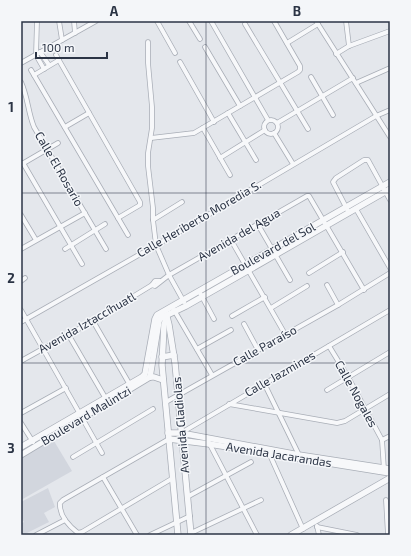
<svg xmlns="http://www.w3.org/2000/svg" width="411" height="556" font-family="'Exo 2',sans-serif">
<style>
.built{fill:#d2d6de}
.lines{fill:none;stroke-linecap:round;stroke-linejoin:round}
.minor-casing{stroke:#a9aeb7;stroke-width:5.5}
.tertiary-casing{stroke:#a9aeb7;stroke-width:7}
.minor{stroke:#f7f8fa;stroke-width:4}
.tertiary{stroke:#f7f8fa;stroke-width:5.5}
.grid{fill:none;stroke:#2b3445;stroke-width:1;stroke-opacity:0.55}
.labels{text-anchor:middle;stroke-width:3;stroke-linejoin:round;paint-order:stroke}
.street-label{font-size:12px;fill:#2b3445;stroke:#f4f6f9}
.neatline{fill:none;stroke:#2b3445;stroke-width:1.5}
.grid-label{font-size:13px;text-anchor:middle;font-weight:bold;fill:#2b3445}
</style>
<rect width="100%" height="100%" fill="#e4e7ec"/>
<!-- built -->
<g class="built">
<path d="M51 436 72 471 21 500V454Z"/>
<path d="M48 488 55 507 44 513 49 522 23 535 21 531V524L24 522 21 517V502Z"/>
</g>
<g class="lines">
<!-- minor casing -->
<g class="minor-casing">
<g id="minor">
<path d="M37 21 36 55 44 69"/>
<path d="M59 21 62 40"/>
<path d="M74 21 75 33"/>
<path d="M157 21 175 53"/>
<path d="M189 21 200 39"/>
<path d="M211 21 268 120"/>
<path d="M316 21 390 137"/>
<path d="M346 21 349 46"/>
<path d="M245 24 308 129"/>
<path d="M148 42V63L152 107V128L148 153V166L153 208V220L156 245 169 275 184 302"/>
<path d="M287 43 318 24"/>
<path d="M205 47 240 106"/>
<path d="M40 52 49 65"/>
<path d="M336 54 349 46 390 31"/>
<path d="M56 55 140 202V205L118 218"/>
<path d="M180 62 214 122"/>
<path d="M21 63 96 21"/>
<path d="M31 70 128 235"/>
<path d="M34 75 59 60"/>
<path d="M311 77 333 115"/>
<path d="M21 82C28 97 28 113 34 127L106 249"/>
<path d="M356 83 390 68"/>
<path d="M228 113 256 160"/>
<circle cx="271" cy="127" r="7"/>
<path d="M277 123 353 78"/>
<path d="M65 127 89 113"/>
<path d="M203 128 230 175"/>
<path d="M274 133 293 164"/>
<path d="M151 138 194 133 298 72 300 70V66L274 21"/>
<path d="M220 158 265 130"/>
<path d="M23 163 82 264"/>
<path d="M22 164 58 143"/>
<path d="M356 209 390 268"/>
<path d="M349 213 333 182 336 178 364 160H368L390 200"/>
<path d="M21 215 36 240"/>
<path d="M153 220 182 202"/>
<path d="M257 223 290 280"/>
<path d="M231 240 285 334"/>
<path d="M21 249 85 213"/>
<path d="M65 249 105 224"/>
<path d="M309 273 343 252"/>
<path d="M21 281 25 278"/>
<path d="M152 285 155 286 169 275 307 196H309L364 290"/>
<path d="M327 285 338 305"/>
<path d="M199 291 214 319"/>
<path d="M271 308 307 286"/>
<path d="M21 310 102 453"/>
<path d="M174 310 212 375"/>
<path d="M232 316 265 297"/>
<path d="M93 321 130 385"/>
<path d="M21 322 179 232 376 116 390 110"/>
<path d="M244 324 258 350"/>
<path d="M68 334 106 399"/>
<path d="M329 346 348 377 382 440 384 470"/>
<path d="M197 349 231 330"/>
<path d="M21 361 93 321 152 285 155 281H160"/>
<path d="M264 383 299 455"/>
<path d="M327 390 390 352"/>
<path d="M166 402 338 305 390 273"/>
<path d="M229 404 337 423 345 421 390 394"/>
<path d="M21 413 66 388"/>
<path d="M21 423 33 442"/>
<path d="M181 433 390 310"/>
<path d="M206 437 257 535"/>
<path d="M169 439 63 500 60 503C59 515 69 526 78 533L82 532 173 478"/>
<path d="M382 440 390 436"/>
<path d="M269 453 303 529"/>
<path d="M73 457 153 409"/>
<path d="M103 477 137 535"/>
<path d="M187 497 251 462"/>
<path d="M386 500 388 535"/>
<path d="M317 526 319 535"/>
<path d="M317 527 357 535"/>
<path d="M191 533 261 500"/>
<path d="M36 535 65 520"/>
<path d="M150 535 190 516"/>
</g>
</g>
<!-- tertiary casing -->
<g class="tertiary-casing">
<g id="tertiary">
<path d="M167 315 164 325 162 365 178 535"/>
<path d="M167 317 169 325 175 363 191 535"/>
<path d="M162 357 174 355"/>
<path d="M150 377 159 321 161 318 186 306 249 270 390 189"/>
<path d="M150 377H154L163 380"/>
<path d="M168 433H181L299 455 390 469"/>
<path d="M169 439 209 444 390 473"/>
<path d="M21 447 142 377 145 374 155 319 157 315 390 182"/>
<path d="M21 455 150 377"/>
<path d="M291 535 390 478"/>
</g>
</g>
<!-- minor -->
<use href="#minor" class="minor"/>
<!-- tertiary -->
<use href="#tertiary" class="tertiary"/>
</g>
<!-- grid -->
<path class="grid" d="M206 21V535M21 193H390M21 363H390"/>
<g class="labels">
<!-- street labels -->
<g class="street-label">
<text transform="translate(59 169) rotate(60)" y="4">Calle El Rosario</text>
<text transform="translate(199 219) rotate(-30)" y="4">Calle Heriberto Moredia S.</text>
<text transform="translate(239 235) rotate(-30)" y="4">Avenida del Agua</text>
<text transform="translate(273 249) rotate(-29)" y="4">Boulevard del Sol</text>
<text transform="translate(87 323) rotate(-30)" y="4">Avenida Iztaccíhuatl</text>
<text transform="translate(265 346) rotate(-29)" y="4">Calle Paraíso</text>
<text transform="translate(280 374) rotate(-30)" y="4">Calle Jazmines</text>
<text transform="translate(356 394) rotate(61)" y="4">Calle Nogales</text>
<text transform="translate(86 416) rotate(-31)" y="4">Boulevard Malintzi</text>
<text transform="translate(181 425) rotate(-95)" y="4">Avenida Gladiolas</text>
<text transform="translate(279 455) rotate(9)" y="4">Avenida Jacarandas</text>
</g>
</g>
<!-- border -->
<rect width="411" height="556" fill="none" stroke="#f4f6f9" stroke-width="44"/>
<!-- scale -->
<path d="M36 52v6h71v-6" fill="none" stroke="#2b3445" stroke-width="2"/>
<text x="42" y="52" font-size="12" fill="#2b3445" stroke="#f4f6f9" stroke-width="3" paint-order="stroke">100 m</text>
<rect x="22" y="22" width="367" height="512" class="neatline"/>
<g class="grid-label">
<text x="114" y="16">A</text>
<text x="297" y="16">B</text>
<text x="11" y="112">1</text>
<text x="11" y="283">2</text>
<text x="11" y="453">3</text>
</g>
</svg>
